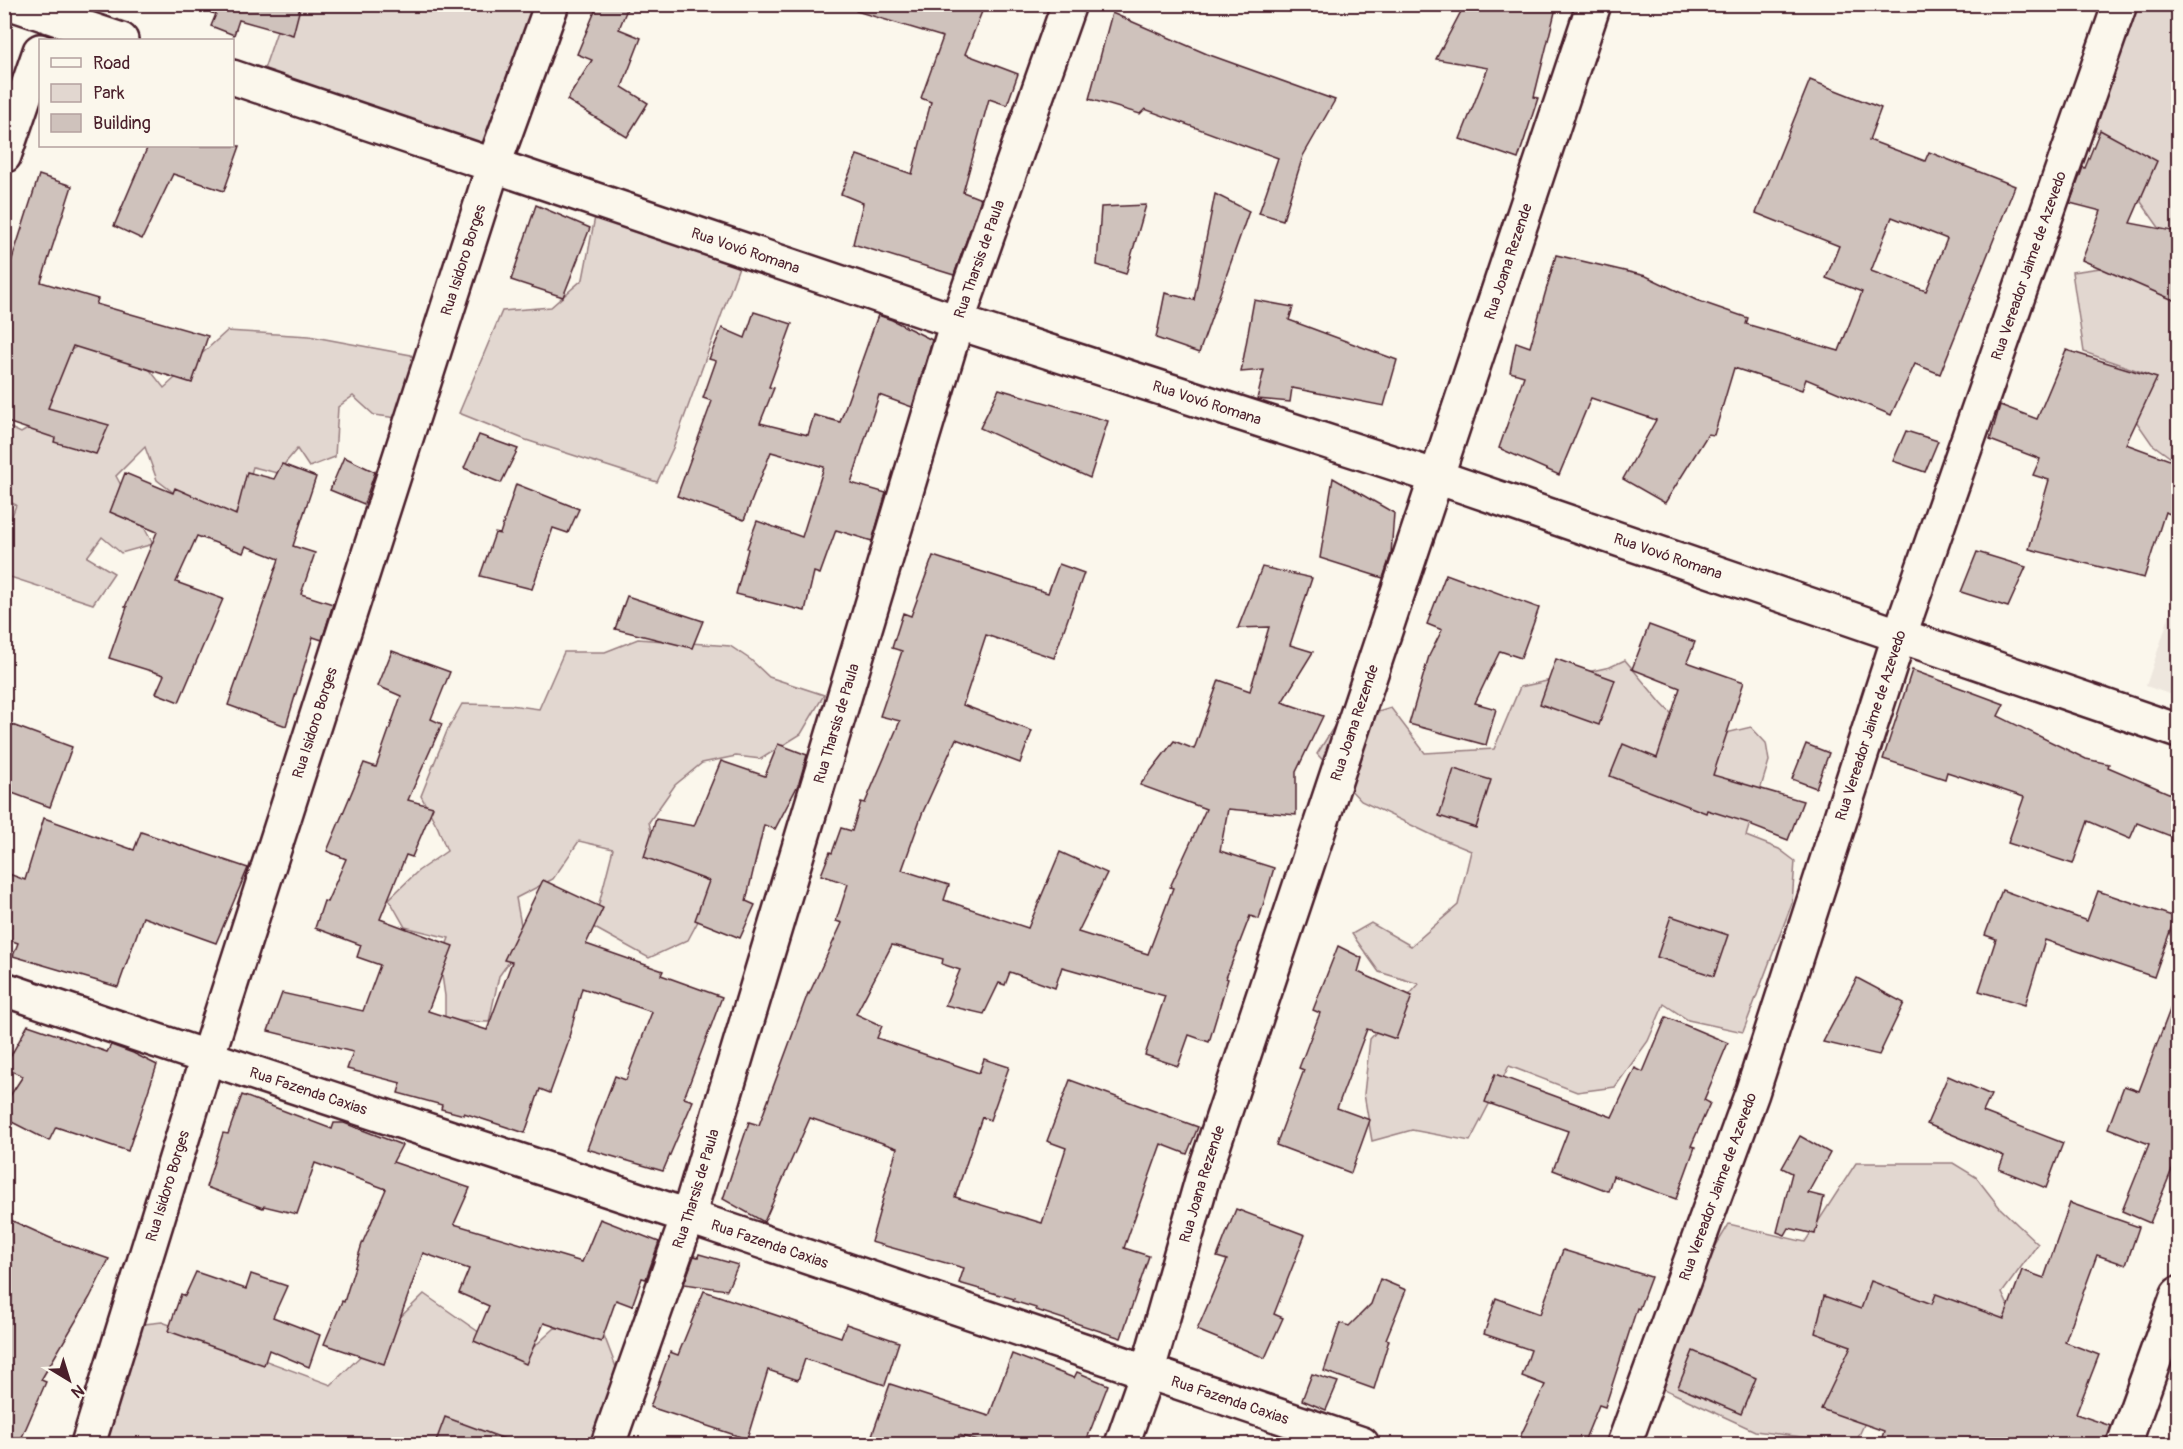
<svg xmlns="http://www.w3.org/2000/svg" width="2183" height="1449" font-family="Pangolin,sans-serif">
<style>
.built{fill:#eee7de}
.green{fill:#e2d7d0;stroke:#967b7e;stroke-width:1.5}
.building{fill:#cfc2bc;stroke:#4a1f2b;stroke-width:1.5;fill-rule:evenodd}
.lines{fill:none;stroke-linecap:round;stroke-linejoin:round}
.minor-casing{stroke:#4a1f2b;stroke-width:38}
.minor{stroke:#fbf7ec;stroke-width:33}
.labels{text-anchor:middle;stroke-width:4.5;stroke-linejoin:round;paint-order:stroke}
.street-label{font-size:15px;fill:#4a1f2b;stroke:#fbf7ec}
</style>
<rect width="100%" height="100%" fill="#fbf7ec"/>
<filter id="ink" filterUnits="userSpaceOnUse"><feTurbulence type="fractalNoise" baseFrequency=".0167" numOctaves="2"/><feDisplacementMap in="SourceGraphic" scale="12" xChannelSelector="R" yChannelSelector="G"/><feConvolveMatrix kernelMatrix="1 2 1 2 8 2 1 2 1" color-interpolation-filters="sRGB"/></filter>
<g filter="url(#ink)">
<!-- built -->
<path class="built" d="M2178 590V697L2146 686Z"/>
<!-- green -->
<g class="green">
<path d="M286 5H536L485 149 263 72Z"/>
<path d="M2136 5H2178V240L2160 229 2141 202 2147 162 2092 129Z"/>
<path d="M595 217 740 264 673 448 657 482 526 440 459 413 502 311 551 307 583 279Z"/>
<path d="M2122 265 2178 286V463L2152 444 2129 411 2147 374 2084 352 2072 272Z"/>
<path d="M227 331 309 336 411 355 432 383 421 421 374 415 353 396 338 407 335 457 309 467 297 449 277 473 253 467 241 507 211 542 193 526 192 507 157 480 145 447 116 476 153 544 121 553 102 537 87 557 114 573 93 604 7 576 5 572V535L16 505 5 500 4 425 21 433 45 419 61 356 98 334 136 352 164 388Z"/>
<path d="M638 639 730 646 751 660 769 677 824 695 801 734 761 759 736 756 702 763 675 785 649 822 654 846 713 866V893L688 940 649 958 593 927 613 849 579 841 553 879 516 898 524 941 499 976 489 1022 445 1021V996L440 961 449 938 405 927 389 899 418 871 447 851 438 828 421 796 447 731 462 704 510 705 539 709 564 652H605Z"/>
<path d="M1625 660 1662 704 1697 740 1751 727 1766 743 1769 761 1746 836 1779 849 1795 861 1792 903 1743 1032 1688 1020 1664 1004 1648 1041 1615 1087 1577 1092 1509 1066 1470 1141 1412 1130 1372 1141 1364 1094 1370 1039 1419 984 1379 972 1352 934 1371 923 1411 946 1458 905 1471 851 1432 835 1361 801 1317 754 1335 725 1391 708 1425 753 1494 749 1520 687 1610 667Z"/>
<path d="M1856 1163H1953L1976 1177 2000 1208 2038 1244 2002 1293 2017 1324 1896 1356 1855 1444 1755 1431 1664 1389 1706 1262 1729 1224 1805 1242Z"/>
<path d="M424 1294 519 1360 555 1328 602 1330 616 1367 597 1436 588 1444H100L136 1325 162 1322 331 1385Z"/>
</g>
<!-- building -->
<g class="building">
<path d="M212 4H301L293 35 239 20 234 35 211 26 216 14 211 13Z"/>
<path d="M598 4H629L619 29 641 38 622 87 648 103 627 137 567 100 592 60 577 54Z"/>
<path d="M857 4H985L965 54 1018 74 1007 105 989 99 963 192 981 199 954 275 853 244 863 203 841 194 857 155 912 174 931 102 921 98 943 37 856 11Z"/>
<path d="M1465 4H1557L1534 97 1538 98 1518 159 1460 139 1488 68 1436 59Z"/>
<path d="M1112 13 1207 54 1335 100 1303 156 1283 220 1259 213 1278 158 1145 109 1140 114 1089 99Z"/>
<path d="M1810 80 1881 108 1869 140 1925 161 1929 152 2015 186 1940 374 1915 364 1891 415 1806 379 1802 390 1734 368 1714 435 1708 434 1665 503 1623 479 1656 420 1591 398 1559 475 1499 448 1524 376 1510 372 1516 342 1530 347 1556 255 1646 276 1696 300 1748 318 1746 324 1839 351 1862 292 1826 278 1839 246 1756 213ZM1892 217 1947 239 1926 291 1871 271Z"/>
<path d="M2100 130 2157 161 2130 223 2178 232V302L2082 260 2101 211 2070 203 2083 167 2085 168Z"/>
<path d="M148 146H240L224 191 173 174 142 239 114 226Z"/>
<path d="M39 175 72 186 41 282 98 299 96 304 208 336 192 383 73 346 48 408 109 425 96 454 54 442 55 438 4 421V284Z"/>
<path d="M1215 194 1249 211 1199 353 1156 338 1165 293 1194 300Z"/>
<path d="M536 205 590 228 563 297 511 280Z"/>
<path d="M1146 205 1126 274 1097 265 1101 207Z"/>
<path d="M1254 300 1293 307 1289 320 1397 360 1384 406 1292 388 1290 402 1257 399 1264 370 1241 372Z"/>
<path d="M754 312 792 324 769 387 774 388 760 423 808 435 814 415 840 422 878 315 892 320 932 340 912 407 879 395 851 483 886 493 872 541 836 530 820 574 814 572 805 611 736 594 748 549 747 548 757 521 802 537 824 467 771 452 744 520 677 496 712 401 703 398 716 361 709 359 722 328 745 338Z"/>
<path d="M2066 350 2157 378 2126 444 2178 463V517L2165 512 2144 578 2029 549 2049 480 2033 475 2040 459 1990 440 2000 405 2037 419Z"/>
<path d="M999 389 1108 421 1090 478 980 428Z"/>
<path d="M1906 431 1938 441 1925 472 1893 461Z"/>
<path d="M479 435 518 449 501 483 464 468Z"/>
<path d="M344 457 375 472 364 504 330 490Z"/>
<path d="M282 464 316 477 293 546 315 553 301 594 333 604 322 640 313 637 286 726 228 705 279 559 246 546 243 553 197 536 176 582 223 599 179 702 156 693 164 675 109 658 127 607H125L157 532 110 512 125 473 173 493 175 488 236 515 247 472 274 479Z"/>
<path d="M1333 478 1394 513 1391 554 1383 578 1320 558Z"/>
<path d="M516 484 579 509 568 533 553 528 532 589 480 576 495 533 500 534Z"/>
<path d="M1977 552 2026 567 2008 607 1961 592Z"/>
<path d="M933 556 1048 593 1059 564 1084 573 1054 658 986 635 963 705 1032 731 1020 763 956 739 922 814 902 870 949 885 944 900 1028 928 1060 852 1107 873 1078 932 1148 954 1173 888 1170 887 1206 809 1140 785 1174 741 1194 749 1219 680 1250 691 1269 627 1238 628 1262 567 1312 578 1290 645 1313 652 1282 702 1323 716 1296 772V815L1228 809 1220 851 1274 868 1259 919 1250 916 1226 978 1228 979 1209 1042 1189 1035 1178 1066 1145 1055 1165 996 1062 967 1055 988 1010 972 1005 985 999 983 984 1014 945 1005 960 970 942 964 943 959 892 945 856 1014 882 1026 877 1038 979 1073 984 1059 1009 1067 990 1120 982 1117 955 1197 1042 1223 1066 1148 1047 1141 1070 1080 1198 1127 1187 1154 1161 1144 1141 1200 1124 1248 1149 1256 1121 1338 1036 1310V1308L1013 1301 1014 1299 959 1283 964 1268 871 1242 897 1148 810 1118 764 1222 723 1199 749 1122 759 1125 808 993 809 994 842 923 836 921 848 884 821 875 830 852 832 853 841 828 852 831 861 802 865 803 900 721 880 716 902 651 892 648 903 613 911 616Z"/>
<path d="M1446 574 1539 608 1521 658 1500 651 1475 703 1496 709 1486 745 1409 724 1429 656 1442 630 1427 624Z"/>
<path d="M627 596 703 621 692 648 615 629Z"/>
<path d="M1649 625 1695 642 1687 662 1744 682 1713 775 1803 801 1788 840 1752 826V824L1707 810 1706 813 1610 776 1623 744 1657 758 1680 688 1632 669Z"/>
<path d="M392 651 450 672 431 719 442 724 408 800 433 807 412 857 406 855 380 919 453 946 428 1011 487 1030 512 962 504 960 543 880 603 908 586 944 663 971 661 975 722 997 684 1098 693 1101 663 1171 587 1149 615 1076 626 1080 652 1012 582 988 569 1037 570 1038 550 1093 540 1089 525 1133 464 1113V1115L441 1109 442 1105 398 1093 401 1083 347 1069 353 1052 268 1031 282 993 363 1011 380 965 357 957 361 945 315 928 324 901 327 902 346 859 327 851 364 763 376 767 401 696 378 686Z"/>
<path d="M1556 659 1615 680 1599 725 1540 704Z"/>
<path d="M1912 670 2004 704 1998 716 2086 759 2109 764 2108 767 2178 797V839L2137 823 2130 839 2088 821 2073 864 2008 843 2024 797 1947 772 1945 779 1883 759Z"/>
<path d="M4 722 72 747 50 807 4 790Z"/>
<path d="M778 744 807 755 799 783 775 829 764 825 746 901 755 905 740 938 695 920 709 881 644 857 656 819 694 826 721 761 765 776Z"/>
<path d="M1806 744 1829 753 1816 788 1792 779Z"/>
<path d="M1454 769 1491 780 1476 828 1439 816Z"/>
<path d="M44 818 134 850 141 832 248 868 216 943 143 917 118 987 13 956 18 943 4 938V872L25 880Z"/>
<path d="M2002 890 2087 921 2098 891 2175 917 2154 977 2045 940 2025 1005 1979 991 1996 939 1985 935Z"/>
<path d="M1671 916 1728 935 1714 976 1657 957Z"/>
<path d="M1338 946 1362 958 1358 972 1412 996 1396 1039 1367 1029 1337 1108 1370 1120 1351 1173 1276 1145 1304 1070 1299 1068 1320 1013 1313 1010Z"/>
<path d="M1857 978 1904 1003 1879 1055 1823 1042Z"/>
<path d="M2176 994H2178V1155L2150 1223 2122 1211 2149 1144 2108 1128 2124 1086 2139 1091Z"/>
<path d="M1666 1017 1728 1043 1704 1100 1710 1103 1691 1146 1695 1147 1676 1199 1613 1176 1608 1191 1553 1170 1568 1131 1485 1102 1495 1074 1612 1117 1635 1068 1643 1072Z"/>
<path d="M28 1025 107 1052 111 1045 133 1053 157 1065 128 1151 56 1127 49 1141 4 1118V1105L23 1076 4 1068Z"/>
<path d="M1948 1076 1991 1095 1983 1112 2063 1143 2046 1188 1999 1169 2004 1156 1927 1124Z"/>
<path d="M242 1095 332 1129 334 1123H344L402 1145 393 1162 470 1188 454 1224 582 1262 600 1219 659 1242 646 1279 642 1278 632 1306 616 1300 601 1342 544 1323 526 1364 474 1341 489 1306 459 1293 469 1269 423 1253 384 1364 324 1344 342 1301 344 1302 362 1244 386 1189 315 1163 297 1214 264 1206 263 1208 206 1187 223 1133 228 1134Z"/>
<path d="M1800 1136 1830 1153 1808 1193 1824 1197 1815 1234 1789 1228 1785 1235 1777 1232 1792 1173 1782 1168Z"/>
<path d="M2070 1203 2139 1227 2126 1265 2097 1255 2065 1342 2099 1355 2076 1414 2111 1426 2106 1444H1880L1884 1431 1821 1409 1851 1346 1815 1333 1824 1296 1861 1309 1871 1281 1932 1304 1936 1294 2004 1319 2022 1270 2044 1278Z"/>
<path d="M1236 1209 1305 1235 1274 1314 1283 1318 1265 1358 1197 1330 1227 1260 1217 1257Z"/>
<path d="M4 1217 57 1241 109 1259 90 1297 41 1380 46 1382 19 1444H4Z"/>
<path d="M1563 1250 1651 1277 1639 1309 1637 1308 1605 1407 1599 1405 1583 1444H1521L1522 1438 1520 1437 1545 1385 1522 1376 1531 1350 1484 1334 1496 1298 1540 1314Z"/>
<path d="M699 1254 738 1265 727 1290 684 1284 694 1256 698 1257Z"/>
<path d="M196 1272 246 1289 251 1274 287 1286 273 1317 320 1335 309 1367 269 1350 264 1365 168 1331 181 1294 185 1296Z"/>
<path d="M1380 1279 1406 1290 1386 1339 1389 1340 1374 1389 1324 1371 1340 1323 1349 1326 1371 1304Z"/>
<path d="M704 1291 841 1337 846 1324 899 1342 885 1385 805 1359 798 1380 768 1370 747 1439 650 1407 670 1352 678 1355Z"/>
<path d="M1693 1351 1756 1378 1741 1414 1678 1387Z"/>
<path d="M1012 1354 1074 1378 1077 1372 1108 1385 1085 1444H987L959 1435 956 1444H869L890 1384 989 1416Z"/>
<path d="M1312 1374 1338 1382 1326 1410 1302 1400Z"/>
<path d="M445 1417 513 1442 512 1444H435Z"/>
</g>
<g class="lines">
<!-- minor casing -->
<g class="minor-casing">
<g id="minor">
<path d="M14 4 121 40"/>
<path id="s1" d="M232 77 957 322 1437 477 2178 731"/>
<path d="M4 156 40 51"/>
<path id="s2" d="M4 989C231 1067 460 1140 687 1216 912 1292 1137 1370 1362 1444"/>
<path id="s3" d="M88 1444 207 1058 494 164 552 4"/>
<path id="s4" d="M608 1444 688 1217 957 322 1069 4"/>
<path id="s5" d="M1122 1444 1147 1373 1202 1180 1594 4"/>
<path id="s6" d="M1624 1444 1752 1093 1899 637 2120 4"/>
<path d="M2124 1444 2178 1294"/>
</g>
</g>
<!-- minor -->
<use href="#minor" class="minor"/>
</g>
</g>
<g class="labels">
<!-- street labels -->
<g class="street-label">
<text dy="5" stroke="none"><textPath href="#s1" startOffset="542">Rua Vovó Romana</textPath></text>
<text dy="5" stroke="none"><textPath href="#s4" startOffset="1242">Rua Tharsis de Paula</textPath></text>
<text dy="5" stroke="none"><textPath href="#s3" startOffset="1242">Rua Isidoro Borges</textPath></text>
<text dy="5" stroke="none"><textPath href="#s5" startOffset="1244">Rua Joana Rezende</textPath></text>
<text dy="5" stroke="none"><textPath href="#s6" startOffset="1246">Rua Vereador Jaime de Azevedo</textPath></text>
<text dy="5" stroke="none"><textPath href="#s1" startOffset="1028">Rua Vovó Romana</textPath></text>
<text dy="5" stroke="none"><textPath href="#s1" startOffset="1514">Rua Vovó Romana</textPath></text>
<text dy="5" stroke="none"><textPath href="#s3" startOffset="756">Rua Isidoro Borges</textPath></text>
<text dy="5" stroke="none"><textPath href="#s5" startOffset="758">Rua Joana Rezende</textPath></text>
<text dy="5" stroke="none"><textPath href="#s4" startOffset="756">Rua Tharsis de Paula</textPath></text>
<text dy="5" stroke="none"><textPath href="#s6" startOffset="760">Rua Vereador Jaime de Azevedo</textPath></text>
<text dy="5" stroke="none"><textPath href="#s2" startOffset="321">Rua Fazenda Caxias</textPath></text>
<text dy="5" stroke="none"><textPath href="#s5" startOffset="272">Rua Joana Rezende</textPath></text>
<text dy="5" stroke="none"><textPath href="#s6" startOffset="274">Rua Vereador Jaime de Azevedo</textPath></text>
<text dy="5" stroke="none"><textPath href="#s3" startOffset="270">Rua Isidoro Borges</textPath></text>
<text dy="5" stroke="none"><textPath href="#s4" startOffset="270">Rua Tharsis de Paula</textPath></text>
<text dy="5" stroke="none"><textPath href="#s2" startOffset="807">Rua Fazenda Caxias</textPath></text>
<text dy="5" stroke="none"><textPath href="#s2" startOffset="1293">Rua Fazenda Caxias</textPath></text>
</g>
</g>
<!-- margin -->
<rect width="2183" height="1449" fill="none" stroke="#fbf7ec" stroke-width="24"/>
<rect x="12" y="12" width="2159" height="1425" fill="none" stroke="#4a1f2b" stroke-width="2" filter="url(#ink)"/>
<!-- legend -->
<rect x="39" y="39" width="195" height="108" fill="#fbf7ec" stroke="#b4a19f" stroke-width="1.5"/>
<rect x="51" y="58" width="30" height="9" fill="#fbf7ec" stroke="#b4a19f" stroke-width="1.5"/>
<text x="93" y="69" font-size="18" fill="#4a1f2b">Road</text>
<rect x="51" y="84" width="30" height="18" fill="#e2d7d0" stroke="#b4a19f" stroke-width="1.5"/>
<text x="93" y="99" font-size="18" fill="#4a1f2b">Park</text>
<rect x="51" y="114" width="30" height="18" fill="#cfc2bc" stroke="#b4a19f" stroke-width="1.5"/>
<text x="93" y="129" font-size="18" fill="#4a1f2b">Building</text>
<!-- north arrow -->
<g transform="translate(69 1380) rotate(142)" stroke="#fbf7ec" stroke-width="4.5" paint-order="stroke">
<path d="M0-4.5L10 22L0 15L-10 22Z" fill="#4a1f2b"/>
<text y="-9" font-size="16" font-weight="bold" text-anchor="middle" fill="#4a1f2b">N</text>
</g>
</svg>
